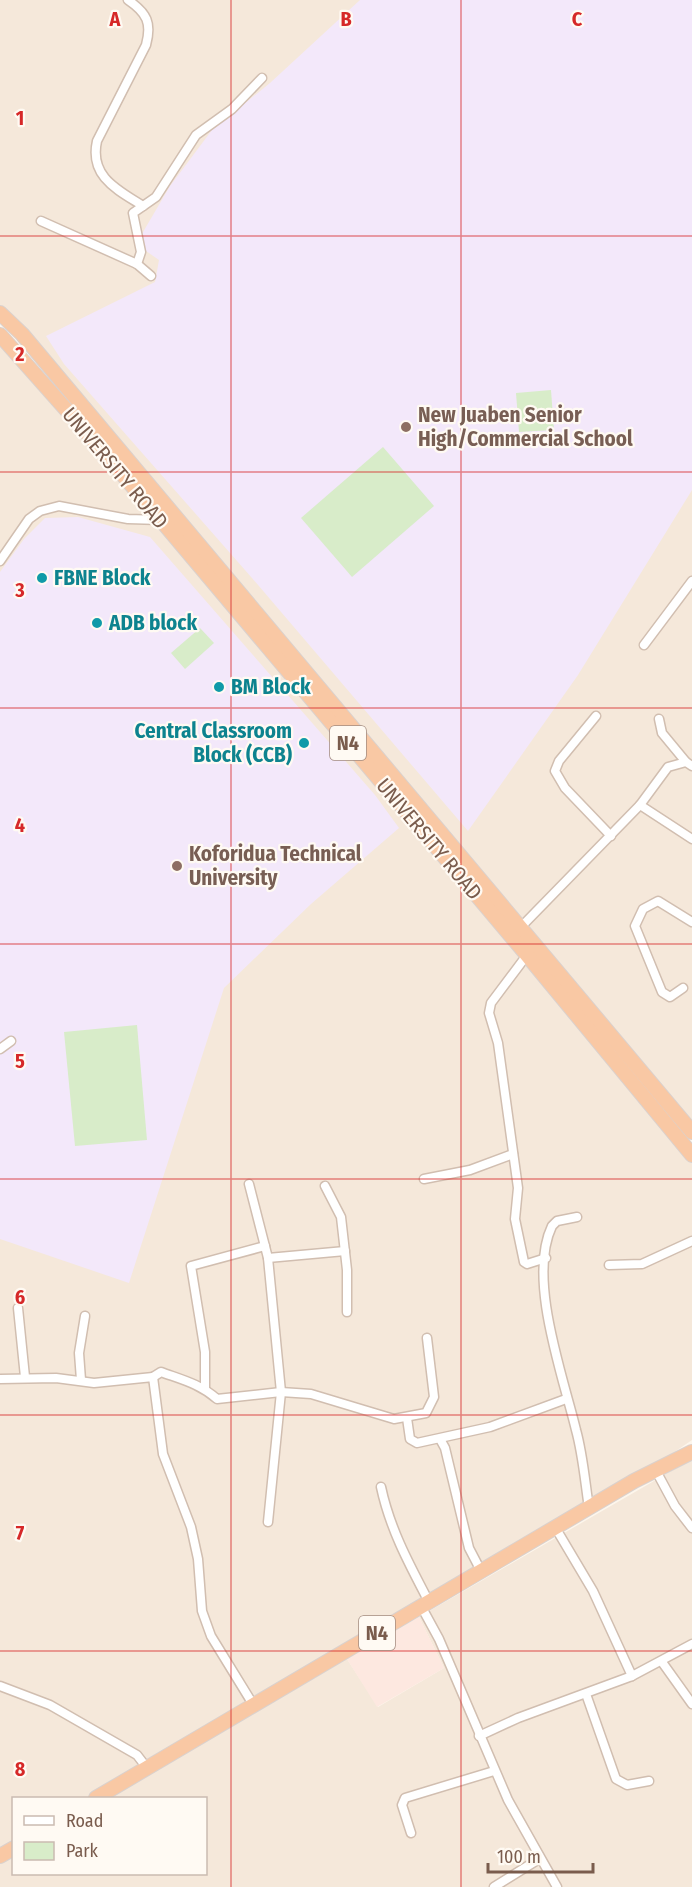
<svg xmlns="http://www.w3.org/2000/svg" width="692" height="1887" font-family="'Fira Sans Condensed',sans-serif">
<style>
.residential{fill:#f5e8da}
.commercial{fill:#fde8e0}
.education{fill:#f3e8fa}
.green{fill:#d8ecc9}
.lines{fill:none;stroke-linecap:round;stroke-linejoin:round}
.minor-casing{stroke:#d1beb0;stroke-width:11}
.trunk-casing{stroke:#dad1cd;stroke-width:16}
.minor{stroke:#fff;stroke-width:8}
.trunk{stroke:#f9c8a4;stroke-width:14}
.grid{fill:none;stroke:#d62828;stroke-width:1.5;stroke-opacity:0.55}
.education-dot{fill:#8d6e63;stroke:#fffaf3;stroke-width:2}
.culture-dot{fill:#0f9aa8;stroke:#fffaf3;stroke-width:2}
.labels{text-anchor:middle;stroke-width:4.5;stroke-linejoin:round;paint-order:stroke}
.shield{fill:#fffaf3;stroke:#a28b7f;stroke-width:1.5}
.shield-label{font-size:20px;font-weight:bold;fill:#7a5c4d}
.education-label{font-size:21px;font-weight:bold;fill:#785e54;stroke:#fffaf3;text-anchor:start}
.street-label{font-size:21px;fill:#7a5c4d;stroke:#fffaf3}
.culture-label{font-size:21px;font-weight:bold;fill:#0d838f;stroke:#fffaf3;text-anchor:start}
.grid-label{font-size:20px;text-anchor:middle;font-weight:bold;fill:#d62828;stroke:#fffaf3;stroke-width:4.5;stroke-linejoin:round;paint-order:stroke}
</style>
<rect width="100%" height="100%" fill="#fdf6ec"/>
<!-- residential -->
<g class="residential">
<path d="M0 0H692V1130L0 308Z"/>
<path d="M0 342 90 441 692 1162V1440L654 1466 91 1798H14L13 1843 0 1851Z"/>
<path d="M692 1459V1887H0V1863L13 1855 14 1874H206V1798H110L347 1659 378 1707 444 1668 419 1617Z"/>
</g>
<!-- commercial -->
<path class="commercial" d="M419 1617 444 1668 377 1707 347 1659Z"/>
<!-- education -->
<g class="education">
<path d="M360 0H692V490L578 675 468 831 252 578 64 364 46 336 155 282 159 260 136 244 170 186 212 130 270 83Z"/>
<path d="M78 517 150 537 375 795 399 828 311 904 224 988 129 1283 0 1239V572L24 539 45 518Z"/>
</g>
<!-- green -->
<g class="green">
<path d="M551 390 554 430 519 432 516 393Z"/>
<path d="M383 447 434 506 352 577 301 518Z"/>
<path d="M200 628 214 643 185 669 171 653Z"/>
<path d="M137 1025 147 1140 75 1146 64 1032Z"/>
</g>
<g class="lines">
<!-- minor casing -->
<g class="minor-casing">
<g id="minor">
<path d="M128 0C147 13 152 23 146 45L97 141C89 177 118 190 143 206"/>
<path d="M41 221 137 264 151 276"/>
<path d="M137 264 141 252 133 213 156 197 196 135 232 109 262 78"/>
<path d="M0 561 29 519 40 511 59 506 128 519 161 520"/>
<path d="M644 645 692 581"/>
<path d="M596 716 559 761 555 771 565 788 611 836"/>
<path d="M659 719 662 733 686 762"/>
<path d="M692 766 686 762 668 767 640 805 692 839"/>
<path d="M520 928 640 805"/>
<path d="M527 955 491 1003 489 1013 498 1043 518 1188 515 1219 524 1262 527 1264 546 1258"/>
<path d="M683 988 670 997 662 992 635 926 643 909 658 901 692 922"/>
<path d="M0 1049 11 1041"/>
<path d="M424 1179 470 1170 513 1154"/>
<path d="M249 1184 268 1258 281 1392 268 1522"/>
<path d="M325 1186 341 1217 347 1270V1312"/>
<path d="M577 1217 557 1221 552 1226C527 1278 563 1376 576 1430 583 1455 585 1482 589 1508"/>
<path d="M268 1258 345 1251"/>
<path d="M609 1265 642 1264 692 1241"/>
<path d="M18 1308 25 1377"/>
<path d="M153 1377 161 1372C183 1380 200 1384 217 1399L281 1392 311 1394 394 1419 426 1413 434 1397 427 1338"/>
<path d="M0 1379 56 1378 94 1383 153 1377 163 1454 191 1527 198 1559 202 1611 211 1636 254 1706"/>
<path d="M81 1380 79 1353 85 1316"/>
<path d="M205 1388V1352L191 1266 265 1246"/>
<path d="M407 1418 410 1439 417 1443 490 1427 566 1399"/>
<path d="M440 1439 445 1448 469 1548 481 1571"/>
<path d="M655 1469 675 1506 692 1528"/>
<path d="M381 1487C390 1529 409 1564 429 1602"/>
<path d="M555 1527 593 1591 632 1676"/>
<path d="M421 1606 439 1639 508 1800 557 1887"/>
<path d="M662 1662 692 1704"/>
<path d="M0 1686 50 1705 137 1755 147 1768"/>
<path d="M586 1694 616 1779 627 1785 649 1781"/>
<path d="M479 1736 518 1718 632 1676 692 1644"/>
<path d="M411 1833 402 1805 405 1798 494 1771"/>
<path d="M494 1887 539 1859"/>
</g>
</g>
<!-- trunk casing -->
<g class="trunk-casing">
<g id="trunk">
<path d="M0 313 22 334 692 1132"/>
<path d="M0 335 102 450 527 955 692 1155"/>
<path d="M96 1798 634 1481 692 1452"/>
<path d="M0 1856 14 1848"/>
</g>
</g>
<!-- minor -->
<use href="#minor" class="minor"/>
<!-- trunk -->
<use href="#trunk" class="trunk"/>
</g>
<!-- grid -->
<path class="grid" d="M231 0V1887M461 0V1887M0 236H692M0 472H692M0 708H692M0 944H692M0 1179H692M0 1415H692M0 1651H692"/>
<!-- markers -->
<g class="education-dot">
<circle cx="406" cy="427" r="6"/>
<circle cx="177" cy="866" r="6"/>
</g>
<g class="culture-dot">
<circle cx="42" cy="578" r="6"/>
<circle cx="97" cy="623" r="6"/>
<circle cx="219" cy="687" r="6"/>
<circle cx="304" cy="743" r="6"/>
</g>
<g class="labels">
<!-- shield labels -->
<g class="shield">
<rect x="330" y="726" width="36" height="34" rx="4.5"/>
<rect x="359" y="1616" width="36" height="34" rx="4.5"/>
</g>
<g class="shield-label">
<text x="348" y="750">N4</text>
<text x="377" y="1640">N4</text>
</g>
<!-- education labels -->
<g class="education-label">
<text x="418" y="422">New Juaben Senior<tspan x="418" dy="24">High/Commercial School</tspan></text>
<text x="189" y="861">Koforidua Technical<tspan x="189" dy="24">University</tspan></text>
</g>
<!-- street labels -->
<g class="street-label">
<text transform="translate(115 468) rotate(50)" y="7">UNIVERSITY ROAD</text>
<text transform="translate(429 839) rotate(50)" y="7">UNIVERSITY ROAD</text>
</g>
<!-- culture labels -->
<g class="culture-label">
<text x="54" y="585">FBNE Block</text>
<text x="109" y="630">ADB block</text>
<text x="231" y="694">BM Block</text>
<text x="292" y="738" text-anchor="end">Central Classroom<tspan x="292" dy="24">Block (CCB)</tspan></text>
</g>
</g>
<g class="grid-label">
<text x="115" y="26">A</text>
<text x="346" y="26">B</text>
<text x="577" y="26">C</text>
<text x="20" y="125">1</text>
<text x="20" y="361">2</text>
<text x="20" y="597">3</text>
<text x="20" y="832">4</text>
<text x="20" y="1068">5</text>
<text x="20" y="1304">6</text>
<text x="20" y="1540">7</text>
<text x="20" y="1776">8</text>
</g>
<!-- legend -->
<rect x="12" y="1797" width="195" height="78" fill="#fffaf3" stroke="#cabbb1" stroke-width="1.5"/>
<rect x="24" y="1816" width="30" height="9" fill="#ffffff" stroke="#cabbb1" stroke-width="1.5"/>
<text x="66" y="1827" font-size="18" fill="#7a5c4d">Road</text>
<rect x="24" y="1842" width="30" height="18" fill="#d8ecc9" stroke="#cabbb1" stroke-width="1.5"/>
<text x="66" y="1857" font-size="18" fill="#7a5c4d">Park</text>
<!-- scale -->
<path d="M488 1863v9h105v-9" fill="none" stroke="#7a5c4d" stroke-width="3"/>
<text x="497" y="1863" font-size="18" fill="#7a5c4d" stroke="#fffaf3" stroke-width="4.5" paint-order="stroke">100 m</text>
</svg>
